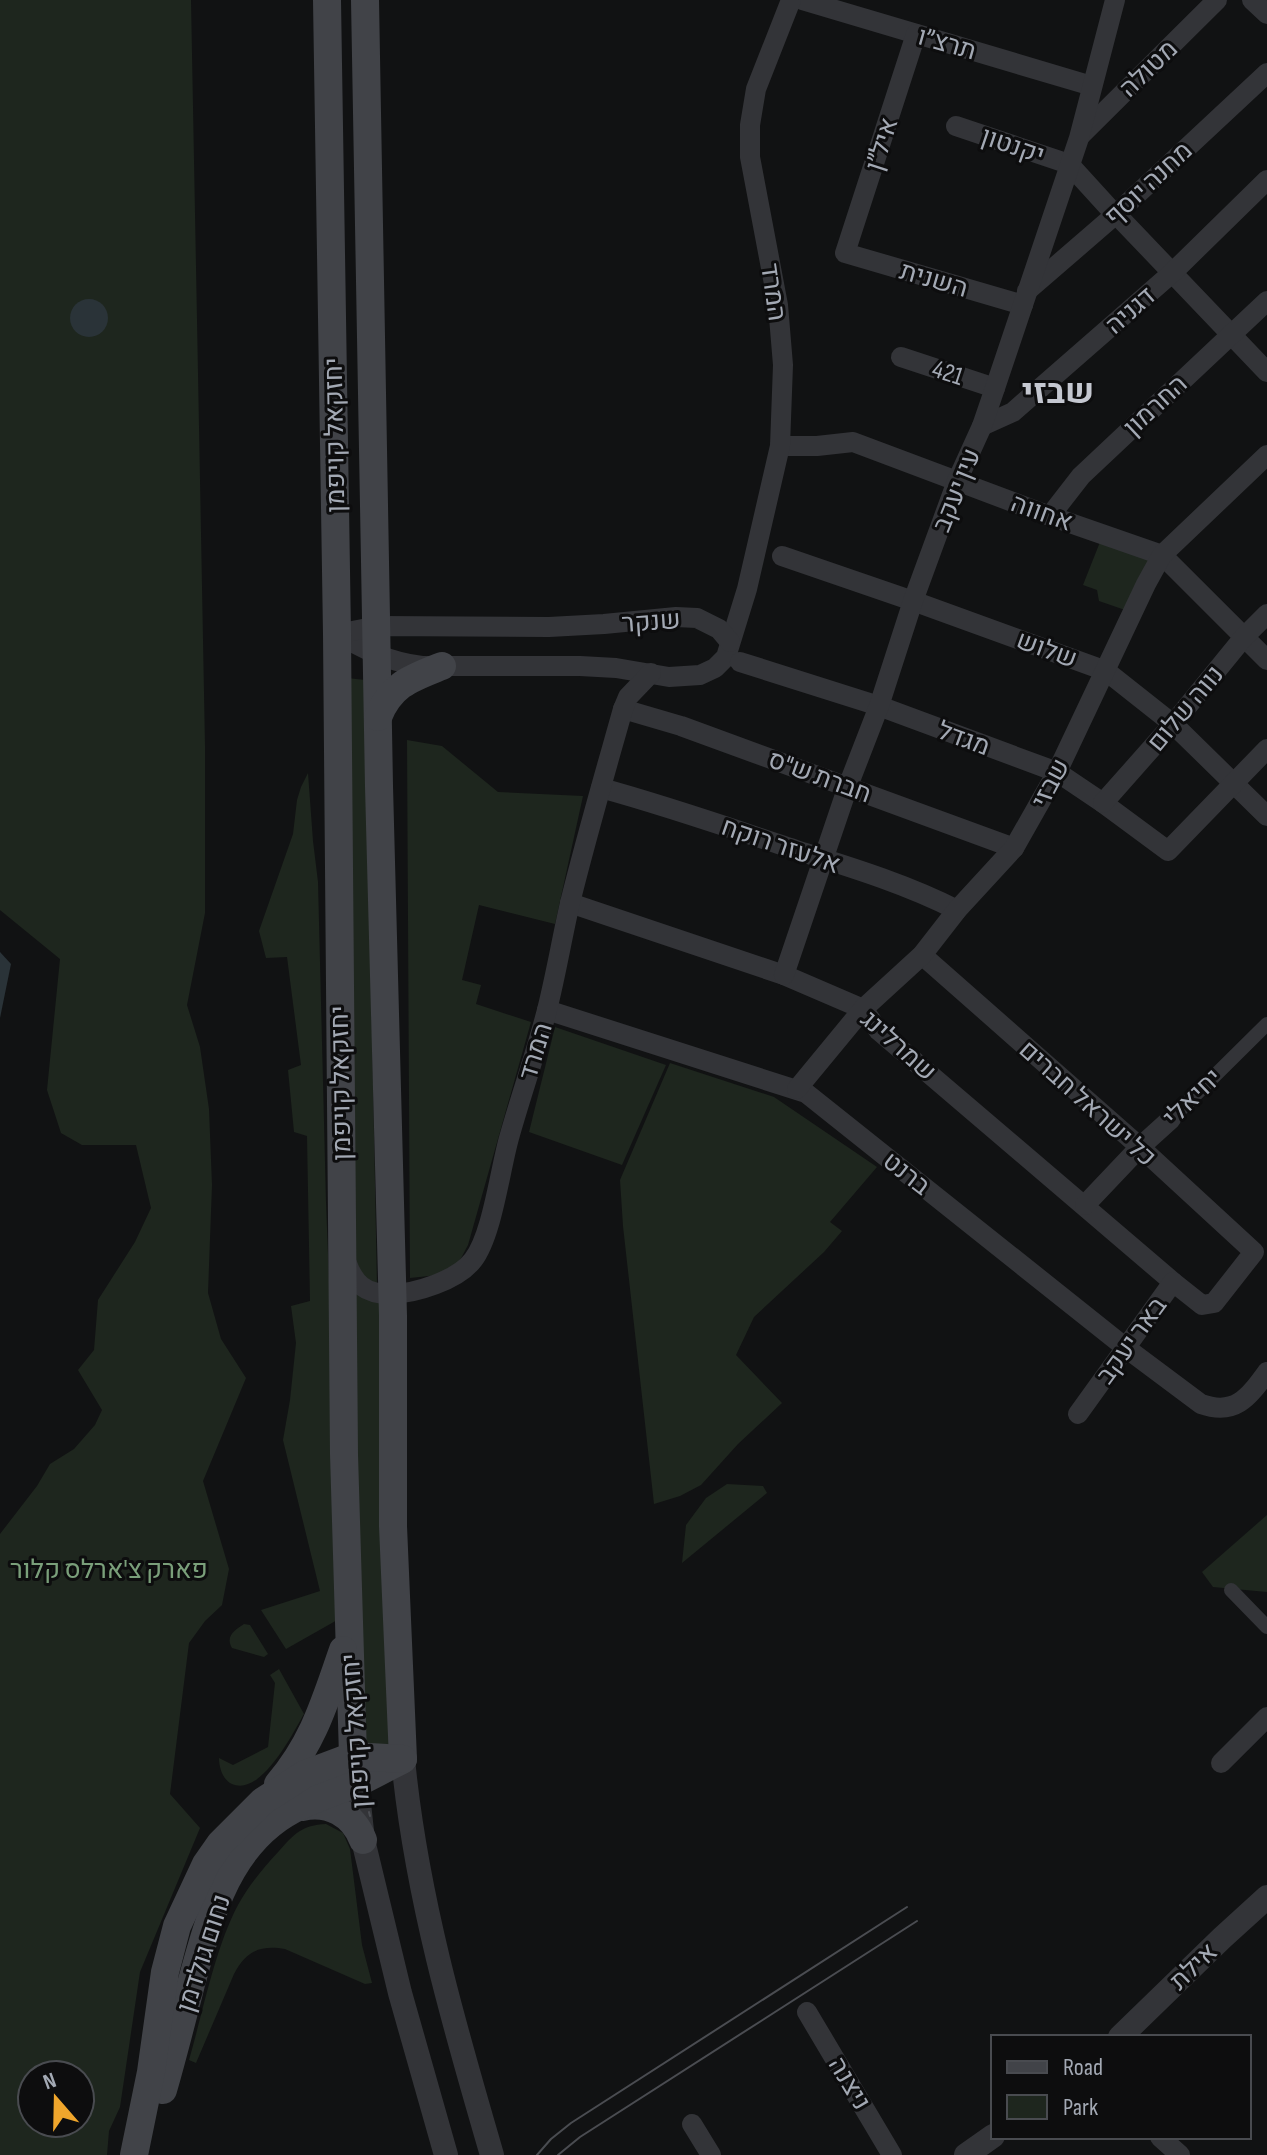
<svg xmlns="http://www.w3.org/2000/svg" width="1267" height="2155" font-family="'Sofia Sans Condensed',Heebo,sans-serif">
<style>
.green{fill:#1e261e;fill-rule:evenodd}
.water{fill:#2a3338}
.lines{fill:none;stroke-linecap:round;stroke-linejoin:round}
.pedestrian{stroke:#333438;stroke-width:14}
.minor{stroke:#333438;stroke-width:20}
.tertiary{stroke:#333438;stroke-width:24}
.secondary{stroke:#414348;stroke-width:28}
.tram{stroke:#4a4c51;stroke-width:2}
.labels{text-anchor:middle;stroke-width:6;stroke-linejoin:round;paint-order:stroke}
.street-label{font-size:26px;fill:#a3a9b4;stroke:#0d0d0e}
.park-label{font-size:26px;fill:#7a9f7a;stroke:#0d0d0e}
.district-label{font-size:34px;font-weight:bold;fill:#c4c7d0;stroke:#0d0d0e}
</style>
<rect width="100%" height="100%" fill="#111213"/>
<!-- green -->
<g class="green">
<path d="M0 0H191L205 746V913L187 1005 200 1047 209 1109 212 1185 208 1293 221 1339 246 1378 203 1481 229 1569 222 1605 205 1621 189 1643 170 1794 200 1828 140 1972 120 2107 109 2131 107 2155H0V1534L37 1486 50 1464 74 1449 95 1425 102 1410 78 1370 94 1350 98 1300 135 1242 151 1208 136 1145H82L61 1133 47 1090 60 959 0 910ZM32 2075H80V2123H32Z"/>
<path d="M1100 542 1151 559 1125 610 1099 601 1097 590 1083 585Z"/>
<path d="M347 678 365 680 377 1286 365 1280 356 1262Z"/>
<path d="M407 740 442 746 498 792 583 796 555 924 479 905 462 980 481 985 476 1004 531 1022 468 1245 458 1264 438 1275 410 1278Z"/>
<path d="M308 773 313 841 318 882 326 1202 341 1592 339 1619 286 1649 261 1610 320 1591 283 1440 290 1400 296 1343 291 1306 310 1301 307 1136 294 1132 288 1070 301 1065 287 957 266 958 259 931 293 834 297 800 301 787Z"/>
<path d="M555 1027 666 1065 622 1165 529 1132Z"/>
<path d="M670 1063 774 1097 877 1167 830 1222 842 1231 824 1252 754 1317 736 1355 782 1403 738 1444 701 1485 680 1496 654 1504 623 1226 620 1180Z"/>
<path d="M351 1286 382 1299 395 1750 363 1749Z"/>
<path d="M727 1484 763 1486 767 1493 682 1563 686 1525 706 1498Z"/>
<path d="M1267 1515V1592L1213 1587 1202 1572Z"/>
<path d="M244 1624 250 1625 268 1654 264 1657 232 1648C225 1636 235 1630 244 1624Z"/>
<path d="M279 1669 304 1714C293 1733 261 1797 232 1784 223 1780 219 1768 219 1758L233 1765 268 1747 275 1683 270 1675Z"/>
<path d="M326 1824 343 1833 350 1849 362 1945 372 1983 365 1984 285 1949C260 1945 246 1951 234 1974L196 2063 189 2060C203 2012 215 1948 238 1905 249 1885 264 1867 279 1851 294 1834 302 1825 326 1824Z"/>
</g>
<!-- water -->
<g class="water">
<circle cx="89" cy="318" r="19"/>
<path d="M0 952 11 964 0 1018Z"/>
</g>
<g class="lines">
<!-- pedestrian -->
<g class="pedestrian">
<path d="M1171 1119 1267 1024"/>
<path d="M1231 1590 1267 1627"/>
</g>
<!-- minor -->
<g class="minor">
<path d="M802 0 1092 86"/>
<path d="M1252 0 1267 14"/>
<path d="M916 34 845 253 1023 305"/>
<path d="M956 126 1069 164 1110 209"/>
<path d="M1081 135 1217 0"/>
<path d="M1116 214 1267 372"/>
<path d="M1027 291 1116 214 1267 73"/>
<path d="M901 357 995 388"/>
<path d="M982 426 1013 412 1172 273 1267 180"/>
<path d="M780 446H817L853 442 1050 516 1162 555 1267 660"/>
<path d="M1050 516 1081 476 1267 301"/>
<path d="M782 556 913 601 1106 671 1173 724 1267 816"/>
<path d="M337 634C366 650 388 662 422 666H580L616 668 669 677 700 675 715 668 726 657 747 589 780 446 783 365 778 305 750 157V125L756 89 791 0"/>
<path d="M337 634 378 626 549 627 604 624 676 617 697 618 719 629 730 642"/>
<path d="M740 662 879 706 1057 772 1103 803 1168 851 1267 749"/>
<path d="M623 709 681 726 1014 848"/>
<path d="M601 788C667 806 731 828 796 850 850 867 906 884 957 910"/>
<path d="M1103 803 1173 724 1244 637 1267 614"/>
<path d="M570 903 784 975 863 1009 879 1031 1173 1282"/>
<path d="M922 955 1140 1147 1254 1252 1214 1303 1202 1305 1173 1282 1078 1414"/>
<path d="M784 975 848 786 879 706 913 601 957 481 982 426 995 388 1079 138 1115 0"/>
<path d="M547 1010 806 1093 1126 1348 1201 1404C1235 1416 1248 1398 1267 1372"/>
<path d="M797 1089 863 1009 922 955 957 910 1014 848 1057 772 1146 584 1162 555 1267 455"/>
<path d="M1085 1205 1140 1147 1171 1119"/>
<path d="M346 1261C354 1284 365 1294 390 1294 415 1294 458 1280 473 1260 492 1236 500 1170 509 1138 521 1095 536 1053 547 1010 556 974 562 938 570 903 586 838 605 773 623 709L628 697 651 673"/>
<path d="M1221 1763 1267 1717"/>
<path d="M807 2012 892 2155"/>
<path d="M692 2124 711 2155"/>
<path d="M1160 2137 1180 2155"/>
</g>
<!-- tertiary -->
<g class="tertiary">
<path d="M403 1759C416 1895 454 2025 492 2155"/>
<path d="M355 1767 363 1840 400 1993 446 2155"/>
<path d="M1120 2037 1222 1938 1267 1897"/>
<path d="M966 2155 993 2136"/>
</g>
<!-- secondary -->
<g class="secondary">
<path d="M327 0 337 634 344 1454 353 1756"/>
<path d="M365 0 379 786 393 1316V1526L403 1759"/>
<path d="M378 717C391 684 412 678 442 666"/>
<path d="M278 1784C314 1742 325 1701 343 1650"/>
<path d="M302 1807C329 1801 353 1814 363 1840"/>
<path d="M163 2090C173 2055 182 2020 191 1984 207 1927 222 1863 271 1824 297 1803 329 1795 359 1782 373 1775 388 1767 402 1760"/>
<path d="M134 2155 151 2072 165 1972 177 1926 206 1864 220 1844 263 1801 305 1774 353 1756 403 1759"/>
</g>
<!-- tram -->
<g class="tram">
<path d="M369 1812 370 1816"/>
<path d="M537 2155 551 2139 571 2123 907 1907"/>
<path d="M558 2155 580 2137 917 1921"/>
</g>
</g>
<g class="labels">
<!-- street labels -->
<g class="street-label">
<text transform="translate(947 43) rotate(16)" y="9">תרצ״ו</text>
<text transform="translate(1148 68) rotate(-44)" y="9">מטולה</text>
<text transform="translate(881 144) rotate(-72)" y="9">איל״ן</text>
<text transform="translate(1013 145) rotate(19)" y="9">יקנטון</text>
<text transform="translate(1148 183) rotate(-43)" y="9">מחנה יוסף</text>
<text transform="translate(934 279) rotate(16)" y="9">השנית</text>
<text transform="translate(774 292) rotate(82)" y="9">המרד</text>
<text transform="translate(1130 310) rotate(-41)" y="9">דגניה</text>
<text transform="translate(948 372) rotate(18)" y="9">421</text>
<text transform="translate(1155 405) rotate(-43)" y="9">החרמון</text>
<text transform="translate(334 435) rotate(-91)" y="9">יחזקאל קויפמן</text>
<text transform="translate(956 490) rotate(-68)" y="9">עין יעקב</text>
<text transform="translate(1042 512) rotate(20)" y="9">אחווה</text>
<text transform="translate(651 621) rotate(-4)" y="9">שנקר</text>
<text transform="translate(1047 649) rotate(20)" y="9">שלוש</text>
<text transform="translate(1185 708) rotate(-50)" y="9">נווה שלום</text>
<text transform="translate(964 738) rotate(20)" y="9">מגדל</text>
<text transform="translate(820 776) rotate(20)" y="9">חברת ש"ס</text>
<text transform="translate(1050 783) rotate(-62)" y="9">שבזי</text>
<text transform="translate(781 845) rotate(19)" y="9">אלעזר רוקח</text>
<text transform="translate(899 1045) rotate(42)" y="9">שמרלינג</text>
<text transform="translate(535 1051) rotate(-73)" y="9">המרד</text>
<text transform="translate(340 1083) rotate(-91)" y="9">יחזקאל קויפמן</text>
<text transform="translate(1192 1097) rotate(-44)" y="9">יחיאלי</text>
<text transform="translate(1088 1103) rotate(42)" y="9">כל ישראל חברים</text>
<text transform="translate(907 1173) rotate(38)" y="9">ברנט</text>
<text transform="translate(1131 1340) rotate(-54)" y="9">באר יעקב</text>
<text transform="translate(355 1731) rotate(-94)" y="9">יחזקאל קויפמן</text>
<text transform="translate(203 1953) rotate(-72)" y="9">נחום גולדמן</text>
<text transform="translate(1193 1966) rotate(-44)" y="9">אילת</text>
<text transform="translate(850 2083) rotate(59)" y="9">ניצנה</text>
</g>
<!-- park labels -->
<g class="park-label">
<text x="109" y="1578">פארק צ'ארלס קלור</text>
</g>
<!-- district labels -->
<g class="district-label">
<text x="1058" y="403">שבזי</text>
</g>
</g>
<!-- legend -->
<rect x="991" y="2035" width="260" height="104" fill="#0d0d0e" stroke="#494b50" stroke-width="2"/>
<rect x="1007" y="2061" width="40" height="12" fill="#414348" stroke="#494b50" stroke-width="2"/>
<text x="1063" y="2075" font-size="24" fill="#a3a9b4">Road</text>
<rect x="1007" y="2095" width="40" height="24" fill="#1e261e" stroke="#494b50" stroke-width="2"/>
<text x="1063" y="2115" font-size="24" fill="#a3a9b4">Park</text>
<!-- north arrow -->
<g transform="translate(56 2099) rotate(340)"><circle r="38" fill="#0d0d0e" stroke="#494b50" stroke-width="2"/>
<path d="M0-6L14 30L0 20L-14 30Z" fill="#f0a62c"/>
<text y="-12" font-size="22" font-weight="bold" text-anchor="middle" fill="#a3a9b4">N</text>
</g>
</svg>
